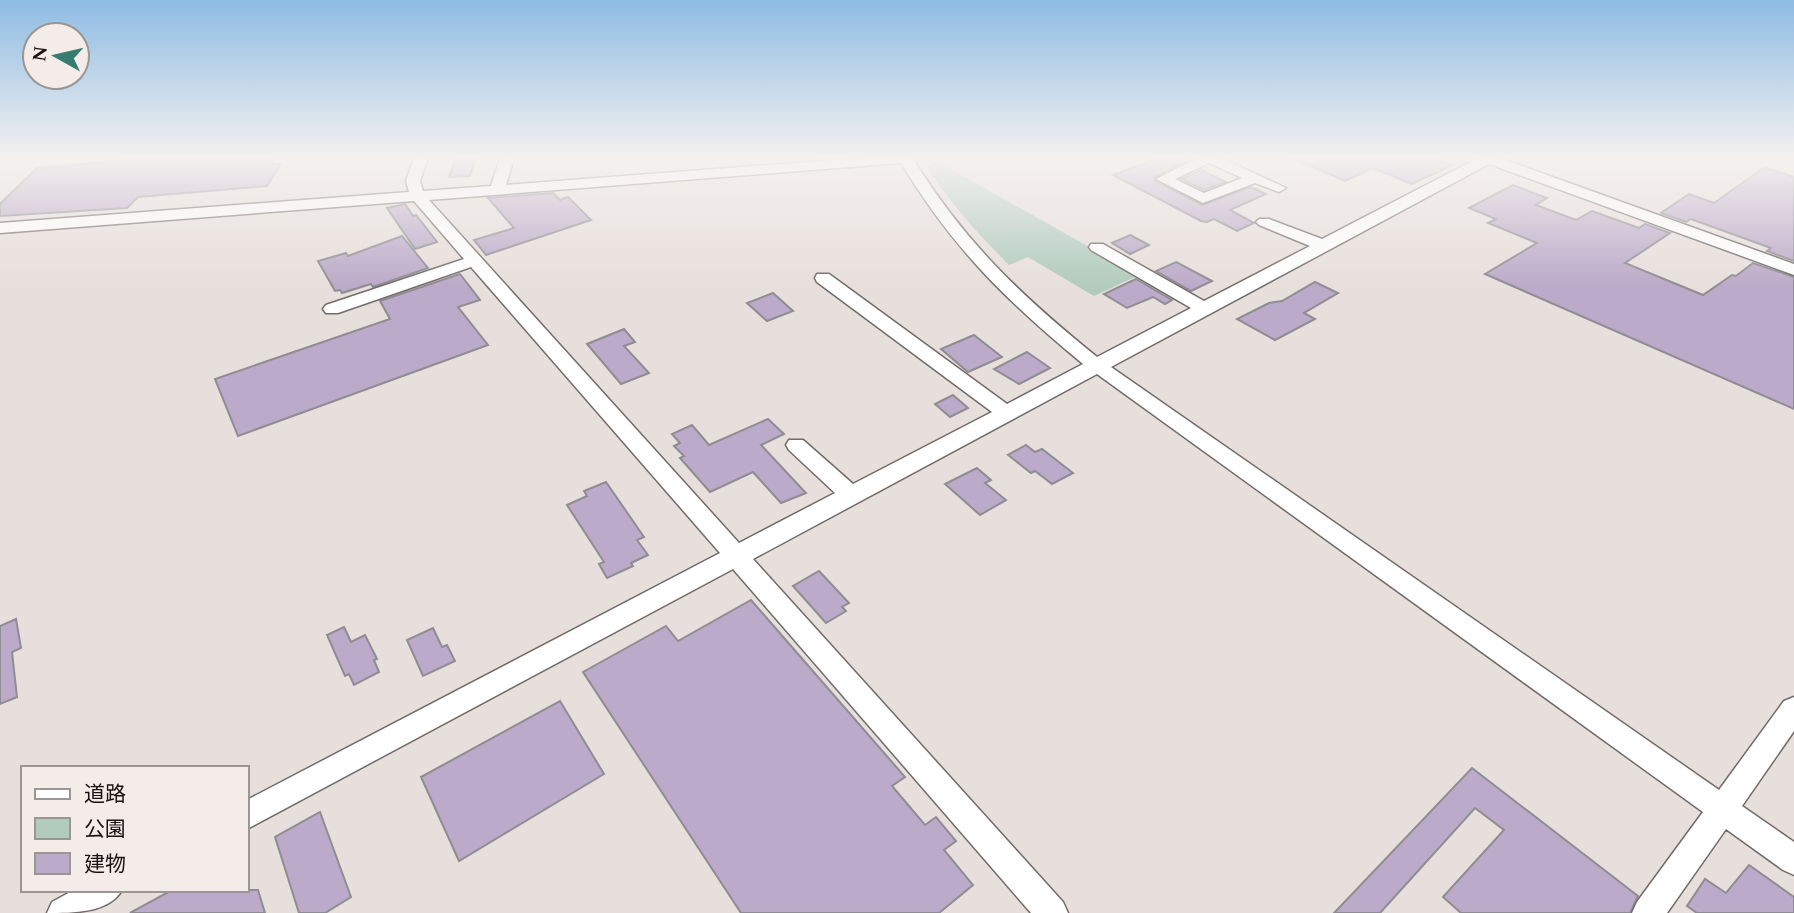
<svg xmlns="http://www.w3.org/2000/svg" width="1794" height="913" font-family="Spectral,'Noto Sans JP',serif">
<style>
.green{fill:#b1cbbd}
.building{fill:#bbaac9;stroke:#8f8c92;stroke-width:2}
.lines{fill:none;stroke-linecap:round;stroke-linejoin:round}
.minor-casing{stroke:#726b69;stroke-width:3}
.minor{fill:#fff;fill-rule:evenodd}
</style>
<rect width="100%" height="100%" fill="#e7dfdc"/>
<!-- green -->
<path class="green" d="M938 162 1139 275 1094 296 1028 257 1009 265C978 234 951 204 927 167Z"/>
<!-- building -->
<g class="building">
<path d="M149 158H274L269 164H281L267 186 138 197 127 208 0 216V204L37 168Z"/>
<path d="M456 158H475L470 176 449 177Z"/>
<path d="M1158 158H1176L1184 162 1155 177V181L1202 205 1251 187 1266 194 1230 210 1254 223 1237 231 1214 219 1207 222 1201 221 1113 175Z"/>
<path d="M1292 158H1433L1452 165 1412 184 1373 168 1345 181Z"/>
<path d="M1765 167 1794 177V261L1767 251 1771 248 1691 219 1686 222 1661 213 1689 194 1714 203Z"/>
<path d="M1201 170 1226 182 1204 190 1181 179Z"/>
<path d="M1513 185 1547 198 1536 205 1576 220 1592 211 1639 228 1645 224 1670 233 1625 263 1703 295 1732 275 1736 276 1753 263 1794 277V409L1485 274 1537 243 1488 223 1496 219 1469 208Z"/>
<path d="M553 193 560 200 568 197 591 220 486 255 474 240 514 228 488 198Z"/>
<path d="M405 204 413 216 416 215 437 242 415 249 387 208Z"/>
<path d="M1130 235 1149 245 1130 254 1112 243Z"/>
<path d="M402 236 428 268 373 287 371 284 342 293 340 290 335 291 318 261 346 253 348 256Z"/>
<path d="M1176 262 1212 281 1191 291 1156 271Z"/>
<path d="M460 274 480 300 458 307 488 345 238 436 215 379 390 319 380 301Z"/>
<path d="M1136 279 1172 300 1165 304 1153 297 1127 308 1104 294Z"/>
<path d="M1315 282 1338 293 1304 313 1315 319 1275 340 1237 319 1269 303 1282 301Z"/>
<path d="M773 293 793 311 767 321 747 303Z"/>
<path d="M624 329 635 342 624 346 649 373 621 384 587 344Z"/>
<path d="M974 335 1002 357 968 372 941 349Z"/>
<path d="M1027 352 1050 368 1019 384 994 369Z"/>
<path d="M953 395 968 408 950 417 935 404Z"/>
<path d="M768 419 784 434 761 445 806 493 781 503 753 472 710 492 680 458 684 456 674 446 680 443 672 434 692 425 709 445Z"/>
<path d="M1026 445 1035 452 1042 449 1073 473 1052 484 1035 471 1031 473 1008 455Z"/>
<path d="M977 468 991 480 985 483 1006 500 980 515 945 484Z"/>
<path d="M606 482 644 537 637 540 648 555 631 563 633 566 607 578 599 564 604 562 567 505 587 496 584 491Z"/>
<path d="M819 571 849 603 842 607 846 611 826 623 793 586Z"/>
<path d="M751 600 905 777 892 786 925 825 936 817 956 841 944 850 973 885 939 913H741L583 672 666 626 678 641Z"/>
<path d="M16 619 21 648 12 652 17 697 0 704V626Z"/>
<path d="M344 627 351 642 365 635 377 659 374 660 379 672 354 685 349 674 345 676 327 635Z"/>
<path d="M433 628 442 647 447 645 455 661 423 676 407 640Z"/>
<path d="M560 701 604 774 459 861 421 777Z"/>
<path d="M1472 768 1638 896 1630 913H1461L1443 897 1504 830 1475 808 1380 913H1334Z"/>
<path d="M320 812 351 897 325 913H299L275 837Z"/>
<path d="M1749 865 1794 897V913H1697L1687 906 1705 879 1726 893Z"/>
<path d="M172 890H258L265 913H130Z"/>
</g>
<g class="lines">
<!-- minor casing -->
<g class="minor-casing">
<g id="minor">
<path d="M414 158H428L420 181 423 191 491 186 500 158H514L506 185 860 158H921L915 162C968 246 1021 295 1097 357L1191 308 1091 250 1089 247 1091 244H1103L1204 301 1310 246 1259 225 1256 222 1259 219H1269L1322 239 1478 158H1500L1794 264V275L1489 164 1111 367 1719 790 1784 701 1794 697V731L1742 806 1794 842V875L1783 870 1726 829 1667 913H1632L1637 902 1703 812 1097 374 753 559 1063 902 1068 913H1031L733 569 247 829V800L720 553 471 267 338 313H326L323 309 326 305 464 259 414 201 0 233V223L409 192 406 181ZM901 163C954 250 1006 300 1083 364L1007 404 829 274H817L815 278 817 282 992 412 853 484 803 440H789L786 445 789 450 835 493 739 543 429 200Z"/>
<path d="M1198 158H1221L1286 188 1279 192 1255 183 1203 203 1156 179ZM1209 163 1242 178 1204 193 1175 179Z"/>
<path d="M74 890H122C109 913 73 913 47 913L52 902Z"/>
</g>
</g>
<!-- minor -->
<use href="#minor" class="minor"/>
</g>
<!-- sky -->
<linearGradient id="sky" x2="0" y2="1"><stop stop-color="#8ebce4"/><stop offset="0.55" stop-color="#f4f1ef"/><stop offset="1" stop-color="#f4f1ef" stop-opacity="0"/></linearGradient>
<rect width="1794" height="286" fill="url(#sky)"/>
<!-- legend -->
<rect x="21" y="766" width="228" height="126" fill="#f4ece9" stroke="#9b9593" stroke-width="2"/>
<rect x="35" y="789" width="35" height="10" fill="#ffffff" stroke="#9b9593" stroke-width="2"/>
<text x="84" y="801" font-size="21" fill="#161312">道路</text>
<rect x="35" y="818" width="35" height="21" fill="#b1cbbd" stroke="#9b9593" stroke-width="2"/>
<text x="84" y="836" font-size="21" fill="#161312">公園</text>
<rect x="35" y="853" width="35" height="21" fill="#bbaac9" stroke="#9b9593" stroke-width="2"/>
<text x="84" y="871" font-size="21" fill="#161312">建物</text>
<!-- north arrow -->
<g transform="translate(56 56) rotate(278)"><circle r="33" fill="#f4ece9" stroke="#9b9593" stroke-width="2"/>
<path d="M0-5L12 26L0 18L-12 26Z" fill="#377c71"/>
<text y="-10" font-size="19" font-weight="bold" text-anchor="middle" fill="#161312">N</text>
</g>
</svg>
